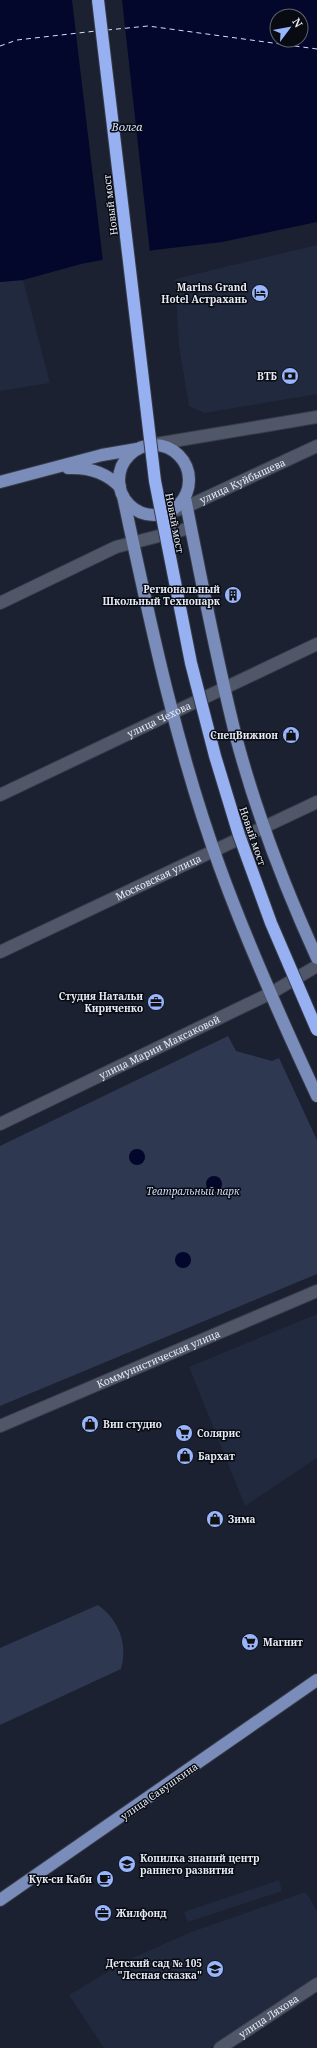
<svg xmlns="http://www.w3.org/2000/svg" width="317" height="2048" font-family="'Noto Serif',serif">
<style>
.built{fill:#21293e}
.green{fill:#2e3851}
.water{fill:#02072b;fill-rule:evenodd}
.pier{fill:#1b2131}
.lines{fill:none;stroke-linecap:round;stroke-linejoin:round}
.ferry{stroke:#d5e1fe;stroke-width:1;stroke-dasharray:5 4;stroke-linecap:butt}
.minor-casing{stroke:#373c49;stroke-width:14}
.major-casing{stroke:#373c49;stroke-width:14}
.minor{stroke:#4f5768;stroke-width:12}
.major{stroke:#7a8cba;stroke-width:12}
.highway-bridge-casing{stroke:#373c49;stroke-width:14;stroke-linecap:butt}
.highway-bridge{stroke:#96b0f1;stroke-width:12}
.labels{text-anchor:middle;stroke-width:3;stroke-linejoin:round;paint-order:stroke}
.street-label{font-size:10px;fill:#e6eaf5;stroke:#080b12}
.poi-label{font-size:10px;font-weight:bold;fill:#e6eaf5;stroke:#080b12;text-anchor:end}
.park-label{font-size:10px;font-style:italic;fill:#cedaf7;stroke:#080b12}
.water-label{font-size:11px;font-style:italic;fill:#d5e1fe;stroke:#080b12}
</style>
<rect width="100%" height="100%" fill="#1b2131"/>
<!-- built -->
<g class="built">
<path d="M317 245V394L205 413 189 406 179 346 175 279Z"/>
<path d="M23 280 50 383 0 391V282Z"/>
<path d="M317 1314V1458L245 1506 189 1367Z"/>
<path d="M279 1880 282 1891 188 1922 184 1912Z"/>
<path d="M306 1892 317 1911V1977L210 2048H104L69 1995 126 1961 191 1932Z"/>
</g>
<!-- green -->
<g class="green">
<path d="M228 1036 236 1051 272 1061 279 1058 317 1140V1274L0 1406V1146Z"/>
<path d="M98 1605C119 1620 128 1644 121 1669L0 1725V1648Z"/>
</g>
<!-- water -->
<g class="water">
<path d="M0 0H317V222L222 242 154 250 81 264 23 280 0 282ZM277 16H301V40H277Z"/>
<circle cx="137" cy="1157" r="8"/>
<circle cx="214" cy="1184" r="8"/>
<circle cx="183" cy="1260" r="8"/>
</g>
<!-- pier -->
<path class="pier" d="M72 0H122L150 253 103 262Z"/>
<g class="lines">
<!-- ferry -->
<g class="ferry">
<path d="M107 30 148 26 317 49"/>
<path d="M0 46 17 40 96 31"/>
</g>
<!-- minor casing -->
<g class="minor-casing">
<g id="minor">
<path d="M150 445 317 417"/>
<path id="s1" d="M167 513 186 507 317 446"/>
<path d="M0 603 116 547 190 528"/>
<path id="s2" d="M0 795 317 644"/>
<path id="s3" d="M0 952 317 802"/>
<path id="s4" d="M0 1124 271 993 317 966"/>
<path id="s5" d="M0 1426 317 1291"/>
<path id="s6" d="M220 2048 317 1984"/>
</g>
</g>
<!-- major casing -->
<g class="major-casing">
<g id="major">
<circle cx="154" cy="480" r="35"/>
<path d="M68 468C89 467 106 472 120 487"/>
<path d="M0 482 102 455 137 449"/>
<path d="M123 496C150 622 176 747 220 868 248 945 282 1021 317 1096"/>
<path d="M185 498C201 578 216 658 236 737 256 812 285 888 317 958"/>
<path d="M0 1900 317 1680"/>
</g>
</g>
<!-- minor -->
<use href="#minor" class="minor"/>
<!-- major -->
<use href="#major" class="major"/>
<!-- highway-bridge casing -->
<g class="highway-bridge-casing">
<path id="highway-bridge" d="M98 0 155 481 191 663 215 756 239 835 271 923 317 1030"/>
</g>
<!-- highway-bridge -->
<use href="#highway-bridge" class="highway-bridge"/>
</g>
<!-- icons -->
<defs>
<g id="hotel-disc" transform="scale(0.9)"><circle r="9.5" fill="#98b5fd" stroke="#080b12"/><path d="M-6-4.5h1.5V1H6V5H4.5V3h-9V5H-6ZM-4 0a1.8 1.8 0 1 1 3.6 0ZM.5 0V-2.5h3Q6-2.5 6 0Z" fill="#111"/></g>
<g id="bank-disc" transform="scale(0.9)"><circle r="9.5" fill="#98b5fd" stroke="#080b12"/><path d="M-6-4H6V4H-6ZM0-2.3a2.3 2.3 0 1 0 0 4.6a2.3 2.3 0 1 0 0-4.6Z" fill="#111"/></g>
<g id="building-disc" transform="scale(0.9)"><circle r="9.5" fill="#98b5fd" stroke="#080b12"/><path d="M-4-6H4V6H1V3H-1V6H-4ZM-2.5-4.3h1.7v1.8h-1.7ZM.8-4.3h1.7v1.8H.8ZM-2.5-1h1.7V.8h-1.7ZM.8-1h1.7V.8H.8Z" fill="#111"/></g>
<g id="shop-disc" transform="scale(0.9)"><circle r="9.5" fill="#98b5fd" stroke="#080b12"/><path d="M-5-2.5h2.3a2.7 3.5 0 0 1 5.4 0H5L5.5 6h-11ZM-1.5-2.5h3a1.5 2.3 0 0 0-3 0Z" fill="#111"/></g>
<g id="office-disc" transform="scale(0.9)"><circle r="9.5" fill="#98b5fd" stroke="#080b12"/><path d="M-6-3h4V-5.5h4V-3h4V5H-6ZM-1-4.5V-3h2v-1.5ZM-6 0V1H6V0Z" fill="#111"/></g>
<g id="supermarket-disc" transform="scale(0.9)"><circle r="9.5" fill="#98b5fd" stroke="#080b12"/><path d="M-6-5.5h2.5l.6 2H6L4.5 2H-2.5L-4.4-4H-6ZM-1.5 3.2a1.3 1.3 0 1 0 .1 0ZM3 3.2a1.3 1.3 0 1 0 .1 0Z" fill="#111"/></g>
<g id="school-disc" transform="scale(0.9)"><circle r="9.5" fill="#98b5fd" stroke="#080b12"/><path d="M0-5L7-2L0 1L-7-2ZM-4 1L0 2.5L4 1V4Q0 6-4 4Z" fill="#111"/></g>
<g id="cafe-disc" transform="scale(0.9)"><circle r="9.5" fill="#98b5fd" stroke="#080b12"/><path d="M-5.5-4.5H6V0H3Q3 3.5 0 3.5H-2.5Q-5.5 3.5-5.5 0ZM3-3.2v2h1.7v-2ZM-6 4.5H4V6H-6Z" fill="#111"/></g>
</defs>
<g fill-rule="evenodd">
<use href="#hotel-disc" x="260" y="293"/>
<use href="#bank-disc" x="290" y="376"/>
<use href="#building-disc" x="233" y="595"/>
<use href="#shop-disc" x="291" y="735"/>
<use href="#office-disc" x="156" y="1002"/>
<use href="#shop-disc" x="90" y="1424"/>
<use href="#supermarket-disc" x="184" y="1433"/>
<use href="#shop-disc" x="185" y="1456"/>
<use href="#shop-disc" x="215" y="1519"/>
<use href="#supermarket-disc" x="250" y="1642"/>
<use href="#school-disc" x="127" y="1864"/>
<use href="#cafe-disc" x="105" y="1879"/>
<use href="#office-disc" x="103" y="1913"/>
<use href="#school-disc" x="215" y="1969"/>
</g>
<g class="labels">
<!-- street labels -->
<g class="street-label">
<text transform="translate(110 205) rotate(-97)" y="4">Новый мост</text>
<text dy="4" stroke="none"><textPath href="#s1" startOffset="82">улица Куйбышева</textPath></text>
<text transform="translate(175 523) rotate(79)" y="4">Новый мост</text>
<text dy="4" stroke="none"><textPath href="#s2" startOffset="176">улица Чехова</textPath></text>
<text transform="translate(253 836) rotate(71)" y="4">Новый мост</text>
<text dy="4" stroke="none"><textPath href="#s3" startOffset="175">Московская улица</textPath></text>
<text dy="4" stroke="none"><textPath href="#s4" startOffset="177">улица Марии Максаковой</textPath></text>
<text dy="4" stroke="none"><textPath href="#s5" startOffset="172">Коммунистическая улица</textPath></text>
<text transform="translate(159 1791) rotate(-35)" y="4">улица Савушкина</text>
<text dy="4" stroke="none"><textPath href="#s6" startOffset="58">улица Ляхова</textPath></text>
</g>
<!-- poi labels -->
<g class="poi-label">
<text x="247" y="291">Marins Grand<tspan x="247" dy="12">Hotel Астрахань</tspan></text>
<text x="277" y="380">ВТБ</text>
<text x="220" y="593">Региональный<tspan x="220" dy="12">Школьный Технопарк</tspan></text>
<text x="278" y="739">СпецВижион</text>
<text x="143" y="1000">Студия Натальи<tspan x="143" dy="12">Кириченко</tspan></text>
<text x="103" y="1428" text-anchor="start">Вип студио</text>
<text x="197" y="1437" text-anchor="start">Солярис</text>
<text x="198" y="1460" text-anchor="start">Бархат</text>
<text x="228" y="1523" text-anchor="start">Зима</text>
<text x="263" y="1646" text-anchor="start">Магнит</text>
<text x="140" y="1862" text-anchor="start">Копилка знаний центр<tspan x="140" dy="12">раннего развития</tspan></text>
<text x="92" y="1883">Кук-си Каби</text>
<text x="116" y="1917" text-anchor="start">Жилфонд</text>
<text x="202" y="1967">Детский сад № 105<tspan x="202" dy="12">"Лесная сказка"</tspan></text>
</g>
<!-- park labels -->
<g class="park-label">
<text x="193" y="1195">Театральный парк</text>
</g>
<!-- water labels -->
<g class="water-label">
<text x="127" y="131">Волга</text>
</g>
</g>
<!-- north arrow -->
<g transform="translate(289 28) rotate(58)"><circle r="19" fill="#080b12" stroke="#61646d"/>
<path d="M0-3L7 15L0 10L-7 15Z" fill="#98b5fd"/>
<text y="-6" font-size="11" font-weight="bold" text-anchor="middle" fill="#e6eaf5">N</text>
</g>
</svg>
